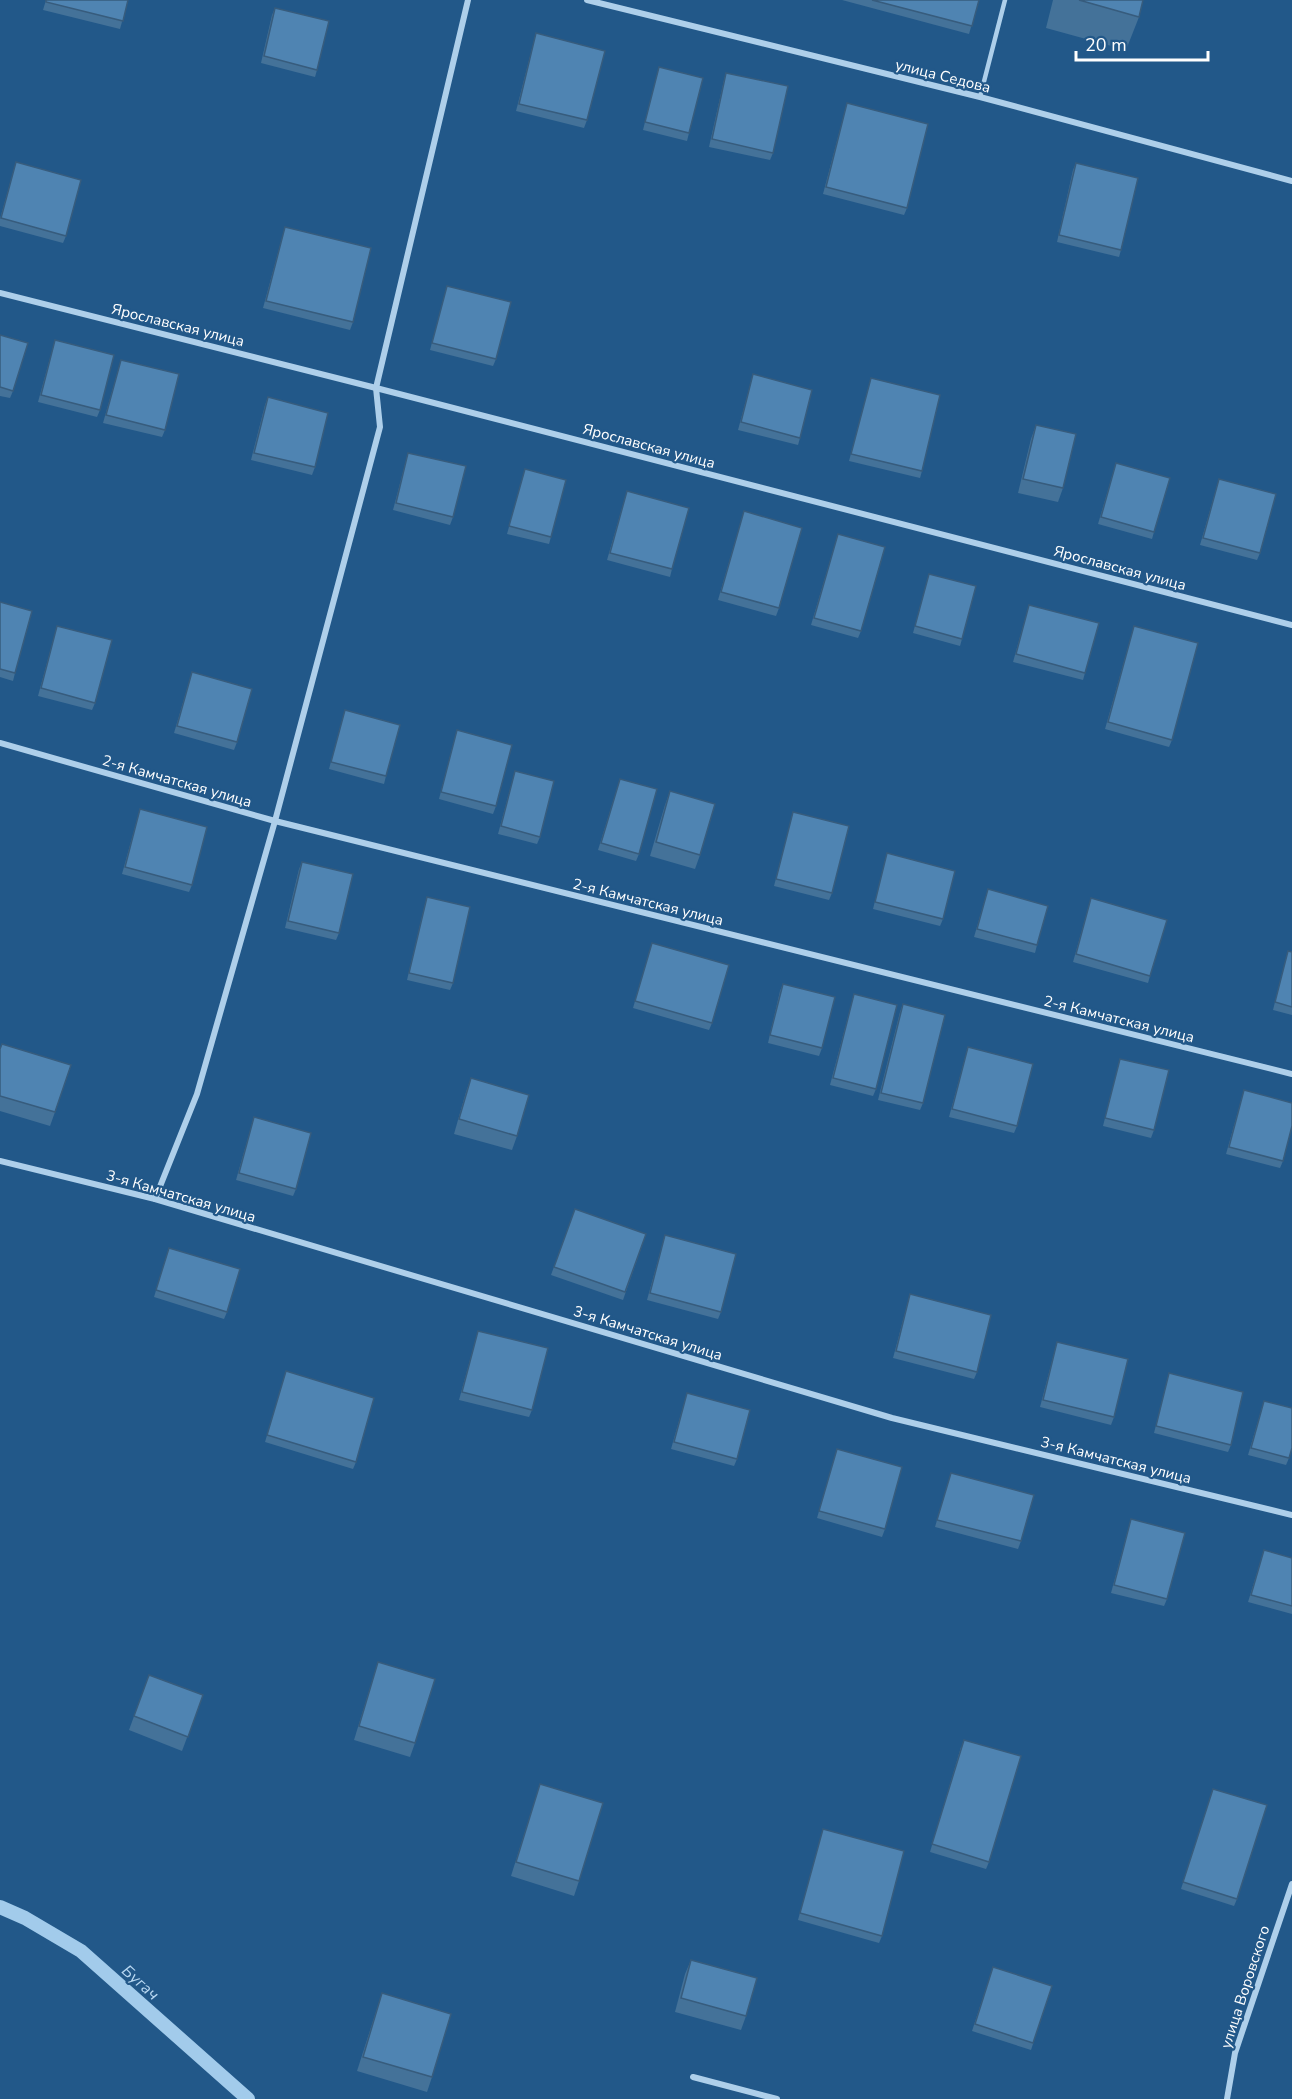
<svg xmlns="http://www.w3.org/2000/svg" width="1292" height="2099" font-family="'Nunito Sans',sans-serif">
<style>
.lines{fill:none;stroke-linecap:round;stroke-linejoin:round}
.stream{stroke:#a2cbeb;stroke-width:14}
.lane{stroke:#aecfea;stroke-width:4.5}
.street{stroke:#aecfea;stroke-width:6}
.wall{fill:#447299}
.building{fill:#4f84b2;stroke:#375c7d;stroke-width:1.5}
.labels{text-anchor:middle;stroke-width:4.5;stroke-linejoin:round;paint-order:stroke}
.street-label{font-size:15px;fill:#fff;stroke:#225889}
.water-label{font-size:16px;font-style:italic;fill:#b9d8f2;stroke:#225889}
</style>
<rect width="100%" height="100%" fill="#225889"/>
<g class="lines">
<!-- stream -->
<path class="stream" d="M0 1907 25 1918 81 1951 248 2099"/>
<!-- lane -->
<path class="lane" d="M980 97 1005 0"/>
<!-- street -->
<g class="street">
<path d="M587 0 980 97 1292 181"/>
<path d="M0 293 376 388 1292 625"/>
<path d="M0 743 275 821 1292 1074"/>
<path d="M0 1161 155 1199 892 1418 1292 1515"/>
<path d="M155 1199 197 1094 275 821 380 427 376 388 468 0"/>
<path d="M693 2077 777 2099"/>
<path d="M1227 2099 1235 2053 1292 1884"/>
</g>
</g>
<!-- wall -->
<g class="wall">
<path d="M46 0H128L120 29 43 10Z"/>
<path d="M842 0H979L969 34Z"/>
<path d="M1053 0H1143L1139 17 1126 50 1046 28Z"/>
<path d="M275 8 317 70 315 77 261 63 272 15Z"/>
<path d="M536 33 587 120 584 128 516 111Z"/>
<path d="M659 67 689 133 687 141 643 130Z"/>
<path d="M726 73 773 153 770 160 709 147 724 80Z"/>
<path d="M847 103 907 208 904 215 823 194Z"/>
<path d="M16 162 66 236 63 243 0 226V219Z"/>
<path d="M1076 163 1121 250 1119 257 1057 242 1073 170Z"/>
<path d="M285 227 353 322 350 330 263 308Z"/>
<path d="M447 286 496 359 493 366 430 350Z"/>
<path d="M0 335 13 391 10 398 0 396Z"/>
<path d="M55 340 100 410 97 417 38 402Z"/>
<path d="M121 360 165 430 162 437 103 423Z"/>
<path d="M753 374 800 438 798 445 738 430Z"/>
<path d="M871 378 922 471 920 478 849 461Z"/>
<path d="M268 397 315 467 312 475 251 460 265 405Z"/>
<path d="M1036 425 1063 488 1058 502 1018 493 1031 439Z"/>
<path d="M408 453 453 517 450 525 393 510Z"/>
<path d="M1116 463 1154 532 1152 539 1098 524Z"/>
<path d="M525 469 551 537 549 544 507 534Z"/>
<path d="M1219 479 1260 553 1257 560 1200 545Z"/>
<path d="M627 491 672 569 670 577 607 560Z"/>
<path d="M744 511 779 608 776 616 718 600Z"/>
<path d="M838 534 861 631 858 638 811 625Z"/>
<path d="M929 574 962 639 960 646 913 633Z"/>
<path d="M0 602 15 673 13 681 0 677Z"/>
<path d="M1029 605 1085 673 1083 680 1013 662Z"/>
<path d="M57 626 95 703 92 710 38 696Z"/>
<path d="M1134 626 1172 740 1169 747 1105 729Z"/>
<path d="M192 672 237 742 234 750 174 733Z"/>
<path d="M345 710 386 776 384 784 329 769Z"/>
<path d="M457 730 496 806 493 814 439 799Z"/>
<path d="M515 771 540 837 537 844 498 834Z"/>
<path d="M620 779 639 854 636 861 598 850Z"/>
<path d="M670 791 700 855 695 869 650 856 665 805Z"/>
<path d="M140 809 192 885 189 892 122 874Z"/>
<path d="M793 812 832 893 829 900 774 886Z"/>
<path d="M887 853 943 919 940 926 873 909Z"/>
<path d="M302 862 339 933 336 940 285 928 299 869Z"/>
<path d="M988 889 1037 945 1035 953 974 937Z"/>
<path d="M427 897 453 983 450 990 407 980 425 904Z"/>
<path d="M1091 898 1150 976 1148 983 1073 962Z"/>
<path d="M652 943 712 1023 709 1030 633 1008Z"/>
<path d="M1288 951 1292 952V1015L1273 1010Z"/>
<path d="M783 984 822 1048 819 1056 768 1043 780 991Z"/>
<path d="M854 994 876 1089 873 1096 830 1085Z"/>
<path d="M903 1004 923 1103 920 1110 878 1100 900 1012Z"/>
<path d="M968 1047 1017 1126 1014 1133 949 1117Z"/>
<path d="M0 1048 55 1112 50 1126 0 1111Z"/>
<path d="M1120 1059 1154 1130 1151 1138 1103 1126Z"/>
<path d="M471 1078 517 1136 512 1150 454 1134 466 1092Z"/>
<path d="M1244 1090 1283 1161 1280 1168 1226 1154Z"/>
<path d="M254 1117 296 1189 293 1196 236 1180Z"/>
<path d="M575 1209 646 1234 623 1300 551 1275Z"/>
<path d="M665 1235 721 1312 718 1319 647 1300Z"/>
<path d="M169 1248 227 1312 224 1319 154 1297Z"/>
<path d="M910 1294 977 1372 974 1379 893 1358Z"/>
<path d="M478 1331 532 1410 529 1417 459 1400Z"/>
<path d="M1057 1342 1114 1417 1111 1425 1040 1407Z"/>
<path d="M1169 1373 1231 1445 1228 1452 1154 1433Z"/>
<path d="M284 1379 356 1462 353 1469 265 1442Z"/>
<path d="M687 1393 737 1459 734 1466 671 1449Z"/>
<path d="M1264 1401 1289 1458 1286 1465 1248 1455Z"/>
<path d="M837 1449 885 1529 882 1537 817 1518Z"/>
<path d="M951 1473 1021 1541 1018 1549 935 1527Z"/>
<path d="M1131 1519 1167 1599 1164 1606 1111 1593Z"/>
<path d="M1264 1550 1292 1558V1614L1248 1602Z"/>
<path d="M378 1662 415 1743 410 1757 354 1740Z"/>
<path d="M149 1675 203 1695 182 1751 129 1730Z"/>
<path d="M961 1747 989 1862 986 1869 930 1852Z"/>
<path d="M540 1784 579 1881 574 1896 511 1876Z"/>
<path d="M1213 1789 1237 1899 1234 1906 1181 1889Z"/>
<path d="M823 1829 882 1936 879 1943 798 1920Z"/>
<path d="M691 1960 746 2016 741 2030 675 2012 685 1974Z"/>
<path d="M993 1967 1052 1986 1031 2050 972 2031Z"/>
<path d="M382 1993 432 2077 427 2092 357 2071Z"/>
</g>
<!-- building -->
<g class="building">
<path d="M46 0H128L123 21 46 2Z"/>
<path d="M872 0H979L972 26Z"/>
<path d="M1079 0H1143L1139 17Z"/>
<path d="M275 8 329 21 317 70 264 56Z"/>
<path d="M536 33 605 51 587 120 519 104Z"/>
<path d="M659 67 703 78 689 133 645 122Z"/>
<path d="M726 73 788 86 773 153 712 139Z"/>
<path d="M847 103 928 124 907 208 826 187Z"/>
<path d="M16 162 81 180 66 236 1 218Z"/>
<path d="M1076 163 1138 178 1121 250 1059 235Z"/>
<path d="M285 227 371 248 353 322 266 301Z"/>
<path d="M447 286 511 302 496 359 432 343Z"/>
<path d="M0 335 28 343 13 391 0 387Z"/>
<path d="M55 340 114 355 100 410 41 395Z"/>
<path d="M121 360 179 374 165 430 106 415Z"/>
<path d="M753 374 812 390 800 438 741 422Z"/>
<path d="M871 378 940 395 922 471 851 454Z"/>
<path d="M268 397 328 413 315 467 254 453Z"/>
<path d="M1036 425 1076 434 1063 488 1023 479Z"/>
<path d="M408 453 466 466 453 517 396 503Z"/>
<path d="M1116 463 1170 478 1154 532 1101 517Z"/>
<path d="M525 469 566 480 551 537 509 526Z"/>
<path d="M1219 479 1276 494 1260 553 1203 538Z"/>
<path d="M627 491 689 508 672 569 610 553Z"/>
<path d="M744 511 802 528 779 608 721 592Z"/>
<path d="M838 534 885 547 861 631 814 618Z"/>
<path d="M929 574 976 586 962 639 915 626Z"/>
<path d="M0 602 32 611 15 673 0 669Z"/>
<path d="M1029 605 1099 623 1085 673 1016 654Z"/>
<path d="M57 626 112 640 95 703 41 688Z"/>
<path d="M1134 626 1198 643 1172 740 1108 722Z"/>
<path d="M192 672 252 689 237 742 177 726Z"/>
<path d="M345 710 400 725 386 776 331 762Z"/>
<path d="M457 730 512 745 496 806 441 792Z"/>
<path d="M515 771 554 781 540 837 501 826Z"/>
<path d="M620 779 657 789 639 854 601 843Z"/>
<path d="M670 791 715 804 700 855 656 842Z"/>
<path d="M140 809 207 827 192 885 125 867Z"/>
<path d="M793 812 849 826 832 893 776 879Z"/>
<path d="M887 853 955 871 943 919 875 902Z"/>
<path d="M302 862 353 874 339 933 288 921Z"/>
<path d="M988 889 1048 906 1037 945 977 929Z"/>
<path d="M427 897 470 907 453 983 409 973Z"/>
<path d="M1091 898 1167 920 1150 976 1076 954Z"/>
<path d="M652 943 729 965 712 1023 635 1001Z"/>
<path d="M1288 951 1292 952V1007L1275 1002Z"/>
<path d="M783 984 835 997 822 1048 770 1035Z"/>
<path d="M854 994 897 1005 876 1089 833 1078Z"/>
<path d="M903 1004 945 1015 923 1103 881 1093Z"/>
<path d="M2 1044 71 1065 55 1112 0 1096V1049Z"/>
<path d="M968 1047 1033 1064 1017 1126 952 1109Z"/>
<path d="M1120 1059 1169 1070 1154 1130 1105 1118Z"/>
<path d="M471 1078 529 1095 517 1136 459 1119Z"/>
<path d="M1244 1090 1292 1103V1126L1283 1161 1229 1147Z"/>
<path d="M254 1117 311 1133 296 1189 239 1173Z"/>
<path d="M575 1209 646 1234 625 1292 554 1267Z"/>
<path d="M665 1235 736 1254 721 1312 650 1293Z"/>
<path d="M169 1248 240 1269 227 1312 156 1290Z"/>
<path d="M910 1294 991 1315 977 1372 896 1351Z"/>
<path d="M478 1331 548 1348 532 1410 462 1392Z"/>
<path d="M1057 1342 1128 1359 1114 1417 1043 1400Z"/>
<path d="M286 1371 374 1398 356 1462 267 1435Z"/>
<path d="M1169 1373 1243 1392 1231 1445 1156 1426Z"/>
<path d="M687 1393 750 1410 737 1459 674 1442Z"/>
<path d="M1264 1401 1292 1408V1448L1289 1458 1251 1448Z"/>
<path d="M837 1449 902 1467 885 1529 819 1511Z"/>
<path d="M951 1473 1034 1495 1021 1541 937 1520Z"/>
<path d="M1131 1519 1185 1533 1167 1599 1114 1585Z"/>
<path d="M1264 1550 1292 1558V1606L1251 1595Z"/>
<path d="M378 1662 435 1679 415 1743 359 1726Z"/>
<path d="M149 1675 203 1695 188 1737 134 1716Z"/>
<path d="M964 1740 1021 1756 989 1862 932 1844Z"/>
<path d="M540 1784 603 1803 579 1881 516 1862Z"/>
<path d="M1213 1789 1267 1805 1237 1899 1183 1882Z"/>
<path d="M823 1829 904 1851 882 1936 800 1913Z"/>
<path d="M691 1960 757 1978 746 2016 681 1998Z"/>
<path d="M993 1967 1052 1986 1033 2043 975 2024Z"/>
<path d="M382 1993 451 2014 432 2077 363 2057Z"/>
</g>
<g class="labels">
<!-- street labels -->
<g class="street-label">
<text transform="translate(943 76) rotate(14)" y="5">улица Седова</text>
<text transform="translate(178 325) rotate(14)" y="5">Ярославская улица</text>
<text transform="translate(649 446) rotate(15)" y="5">Ярославская улица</text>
<text transform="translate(1120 568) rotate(15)" y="5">Ярославская улица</text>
<text transform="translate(177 781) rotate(16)" y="5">2-я Камчатская улица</text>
<text transform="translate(648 902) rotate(14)" y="5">2-я Камчатская улица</text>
<text transform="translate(1119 1019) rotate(14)" y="5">2-я Камчатская улица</text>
<text transform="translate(181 1196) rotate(16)" y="5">3-я Камчатская улица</text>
<text transform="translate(648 1333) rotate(17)" y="5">3-я Камчатская улица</text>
<text transform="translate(1116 1460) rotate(14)" y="5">3-я Камчатская улица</text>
<text transform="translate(1245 1987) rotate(-72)" y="5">улица Воровского</text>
</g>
<!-- water labels -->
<g class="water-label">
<text transform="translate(141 1982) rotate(42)" y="6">Бугач</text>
</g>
</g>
<!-- scale -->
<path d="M1076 51v9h132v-9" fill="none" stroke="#ffffff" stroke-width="3"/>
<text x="1085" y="51" font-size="18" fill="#ffffff" stroke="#225889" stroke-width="4.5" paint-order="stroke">20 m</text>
</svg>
